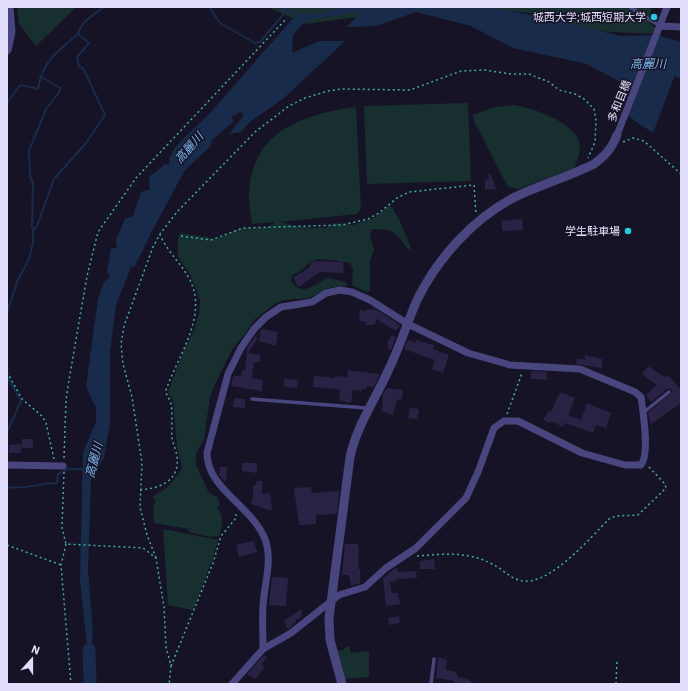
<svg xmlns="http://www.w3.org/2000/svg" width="688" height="691" font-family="'IBM Plex Sans','Noto Sans JP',sans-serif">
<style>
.green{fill:#172f2f}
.water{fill:#182b4a}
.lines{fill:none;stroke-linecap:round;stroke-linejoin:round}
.stream{stroke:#182b4a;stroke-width:2}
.river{stroke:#182b4a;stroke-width:13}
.building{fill:#292245}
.path{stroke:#41aba6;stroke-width:1.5;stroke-dasharray:2 3;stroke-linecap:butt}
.service{stroke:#48457f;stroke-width:3.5}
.minor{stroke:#48457f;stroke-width:7}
.tertiary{stroke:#48457f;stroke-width:9}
.poi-dot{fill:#23cbe0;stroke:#171326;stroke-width:1.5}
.labels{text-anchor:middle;stroke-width:3;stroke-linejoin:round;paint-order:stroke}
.poi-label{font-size:11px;fill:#e1ddfa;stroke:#171326;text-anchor:end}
.street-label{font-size:11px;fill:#e1ddfa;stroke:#171326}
.water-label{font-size:12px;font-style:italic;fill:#79b6ec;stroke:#171326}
</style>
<rect width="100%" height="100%" fill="#171326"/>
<!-- green -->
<g class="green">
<path d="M17 7H76L36 46 19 24Z"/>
<path d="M267 7H386L371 15 306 24Z"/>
<path d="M461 7H651L650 22 657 30 655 34 594 31 530 13Z"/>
<path d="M468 103 471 181 367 184 364 106Z"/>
<path d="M514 105C533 108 578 123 580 146 580 154 577 161 574 168L518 189 508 187 474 121 473 115 495 107Z"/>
<path d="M356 107 361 209 357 214 280 222 294 226 316 228H325L335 223 353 225 374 218 390 205 399 219 411 248 408 250C396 232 394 229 372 229L370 237 374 249 370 261V291L366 292 352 285 353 269 350 263C339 262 320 256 311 262 304 267 301 273 292 275L291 281C302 297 314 285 327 278L346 282 347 286H339L328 288 309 298 284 300 276 303 254 320 245 334 233 348 214 386 210 397 204 440 196 453V465L209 493 217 497 220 504 217 508C224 514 222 530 219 536L211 537 189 532 188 529 154 523 153 507 156 501 153 497C157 493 159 493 163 490 171 485 177 476 182 468L177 446 173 401 168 392 184 350 193 333 199 313 200 300 190 274 178 257V237L180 233 207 237 213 239C224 238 232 230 243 228 255 226 266 231 275 222L252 224C251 214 248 203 249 193 252 131 303 114 356 107Z"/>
<path d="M163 529 218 540 214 555 193 610 168 605Z"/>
<path d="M349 646 351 653 369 651V677L344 679 336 651 344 650V648Z"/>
</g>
<!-- water -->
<path class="water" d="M342 7H485L544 17 621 36 657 35 681 42V59L653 133 628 116 635 90 587 64 513 48 471 26 416 12 376 26 347 27 362 11 306 20 293 35 292 53 319 41H345L284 98 250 122 241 132 229 134 244 115 240 112 231 117 234 121 212 140 210 147 185 170 151 233 134 268 132 265 116 305 110 352V423L104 458 91 480 88 570 93 632 89 667 80 580 83 452 96 422V408L86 387 98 299 104 282 110 277 107 271 111 248H117L116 240 125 219 133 216 141 192 150 189 149 177 164 165 170 164 169 159 176 146 210 113 295 16 326 12Z"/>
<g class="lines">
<!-- stream -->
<g class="stream">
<path d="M209 7 220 23 255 43 260 42 287 10"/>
<path d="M279 7 304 15"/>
<path d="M7 103 20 85 38 89C43 60 57 52 78 34"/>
<path d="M33 231 32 226 33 183 30 176 29 151 46 109 60 91V88L40 76"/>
<path d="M7 313 17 282 29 259 33 243V231L37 226 54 179 86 143 105 115 83 68 79 67 77 57 89 43 78 34C81 21 95 14 104 7"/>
<path d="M7 376 21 401 7 432"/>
<path d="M7 487C25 490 40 483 57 483L58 474 68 469H84"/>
</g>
<!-- river -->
<g class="river">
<path d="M662 63 681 72"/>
<path d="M89 650 90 684"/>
</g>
</g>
<!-- building -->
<g class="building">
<path d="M490 173 495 186 497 189 485 190V180L489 179 488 174Z"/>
<path d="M522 219 523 230 502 231V221Z"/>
<path d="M315 261 343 262 344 273 320 272 299 287 293 278 310 267V263Z"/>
<path d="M367 309 377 310 400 325 396 331 376 319 375 324 372 325H366V322L359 321 360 310 366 311Z"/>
<path d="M261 329 278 332 276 346 259 341Z"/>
<path d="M391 335 396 337 391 350 387 348 389 345 387 344Z"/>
<path d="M255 336 258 338 248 353 260 355V362H254L252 378 263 380 262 391 231 386 233 376H241L242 371H245L247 348Z"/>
<path d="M408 340 416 343V340L434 345 433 349 449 355 443 373 432 369 435 360 404 349Z"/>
<path d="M585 355 602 359V368L576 364 577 358 585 360Z"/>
<path d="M648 366 665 377 666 376 670 377 681 390V403L651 424 648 413 672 392 671 389H667L651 402 646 395 657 385 642 374Z"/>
<path d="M348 370 379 374V376L374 387 367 386 366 389H362V391L353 390 351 403 339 400 340 389 313 387 314 376 335 378V376L347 377Z"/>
<path d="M531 371 547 372V380L531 379Z"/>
<path d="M284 379 298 380 297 388 284 387Z"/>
<path d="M387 388 403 390 402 399 397 400 393 415 382 411 383 394Z"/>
<path d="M560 392 575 398 568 415 581 420 587 403 611 413 606 428 596 425 593 433 565 423 563 427 551 421 550 423 543 420 548 411 551 412Z"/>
<path d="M234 398 245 399V408L233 407Z"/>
<path d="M410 408 419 409 417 419 408 418Z"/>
<rect x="22" y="439" width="11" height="9"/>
<path d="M21 444V453H9V445Z"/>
<path d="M242 463H257V473L242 471Z"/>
<path d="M220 467H227L226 481 223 480 219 475Z"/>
<path d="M256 481H262V494L270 493 272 510H268L251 504 253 497V485H256Z"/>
<path d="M311 487 312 493 339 491 337 514 316 515V524L299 525 294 488Z"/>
<path d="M254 541 257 552 239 557 236 545Z"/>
<path d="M345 544H358L359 549 358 569H360V583L351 586 349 575H342Z"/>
<path d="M434 559 435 569H420V561Z"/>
<path d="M397 568 398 572 416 571 417 578 397 579V581L390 582 392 593H398L400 604 386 606 383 578 394 569Z"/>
<path d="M272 577 288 578 286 606 269 605Z"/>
<path d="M302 609 301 618 295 620 296 622 288 629 284 623 286 622 283 621Z"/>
<path d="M399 616 400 623 389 625 388 618Z"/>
<path d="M264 655 267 658 261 664 265 667 255 679 247 674Z"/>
<path d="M438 657 447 660 446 670 456 672 458 677 465 678 475 684 454 683V681L436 678Z"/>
</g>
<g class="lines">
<!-- path -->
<g class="path">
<path d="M623 142 633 138 644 141 681 174"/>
<path d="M181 236 211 240 243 228 342 225 368 219 379 213 397 198 409 192 474 185 476 214"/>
<path d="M7 372 22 399 42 416 46 423 54 459"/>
<path d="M507 414 522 373"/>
<path d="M64 458 66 400 69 380 87 276 98 232 136 178 287 18"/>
<path d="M64 472 62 528 66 544 143 548 156 558 164 607 166 647 171 666 169 684"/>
<path d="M140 490C162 488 180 480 177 456 176 450 173 444 172 438 171 427 173 416 171 404 170 399 166 396 166 390 178 356 208 316 190 280 181 263 169 254 160 235"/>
<path d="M66 544 61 565 71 684"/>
<path d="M7 545 61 565"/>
<path d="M417 556C443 554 468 551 492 564 503 569 511 580 524 581 551 584 591 537 609 519L616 516 638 515 666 488 665 484 649 467"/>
<path d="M156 558 147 535 140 507 142 463 132 397 123 364 121 344 124 326 153 247 160 234 177 212 255 132 289 106 305 98 328 91 341 89 410 90 461 71 485 70 511 74H529L549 82 559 90 575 94 584 99 594 109 596 120 595 142 588 158"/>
<path d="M171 666 213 563 221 536 236 518V514"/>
<path d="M616 684 617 660"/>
</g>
<!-- service -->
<g class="service">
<path d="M630 7 660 26"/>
<path d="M252 399 367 408"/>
<path d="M644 412 669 392"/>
<path d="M431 684 434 659"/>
</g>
<!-- minor -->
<g class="minor">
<path d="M661 26 681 27"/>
<path d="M617 135 667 7"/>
<path d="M7 465 63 466"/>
<path d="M232 684 263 649 291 633 339 595 365 587 386 568 416 548 466 498 478 472 494 428 504 421H518L582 453 625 465H641C650 454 643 412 641 397L635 392 580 369 510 365 468 353 408 324 370 300 352 292 340 290 326 293 312 302 281 307 266 317 254 329 241 348 228 374 207 453C207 489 252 506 265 539 273 560 264 585 263 606 262 620 263 635 263 649"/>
</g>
<!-- tertiary -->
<g class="tertiary">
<path d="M7 50 11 32 9 7"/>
<path d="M342 684 330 640 329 618 350 457C357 425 375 400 388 371 400 347 407 322 418 298 439 257 472 220 513 198 539 185 568 177 594 164 606 155 612 148 617 135"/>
</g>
</g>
<!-- markers -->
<g class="poi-dot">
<circle cx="654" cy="17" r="4"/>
<circle cx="628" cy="231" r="4"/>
</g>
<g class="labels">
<!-- poi labels -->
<g class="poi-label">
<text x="646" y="21">城西大学;城西短期大学</text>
<text x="620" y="235">学生駐車場</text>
</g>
<!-- street labels -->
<g class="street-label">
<text transform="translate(619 101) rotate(-68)" y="4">多和目橋</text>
</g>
<!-- water labels -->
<g class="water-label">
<text x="648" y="68">高麗川</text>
<text transform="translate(189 148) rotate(-49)" y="4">高麗川</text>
<text transform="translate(94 460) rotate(-75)" y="4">高麗川</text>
</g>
</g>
<!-- border -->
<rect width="688" height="691" fill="none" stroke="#e1ddfa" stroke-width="16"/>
<!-- north arrow -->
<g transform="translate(32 659) rotate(21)" stroke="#171326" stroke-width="3" paint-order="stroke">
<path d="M0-3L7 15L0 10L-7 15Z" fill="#e1ddfa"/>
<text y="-6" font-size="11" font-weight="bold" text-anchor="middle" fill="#e1ddfa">N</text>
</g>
</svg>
